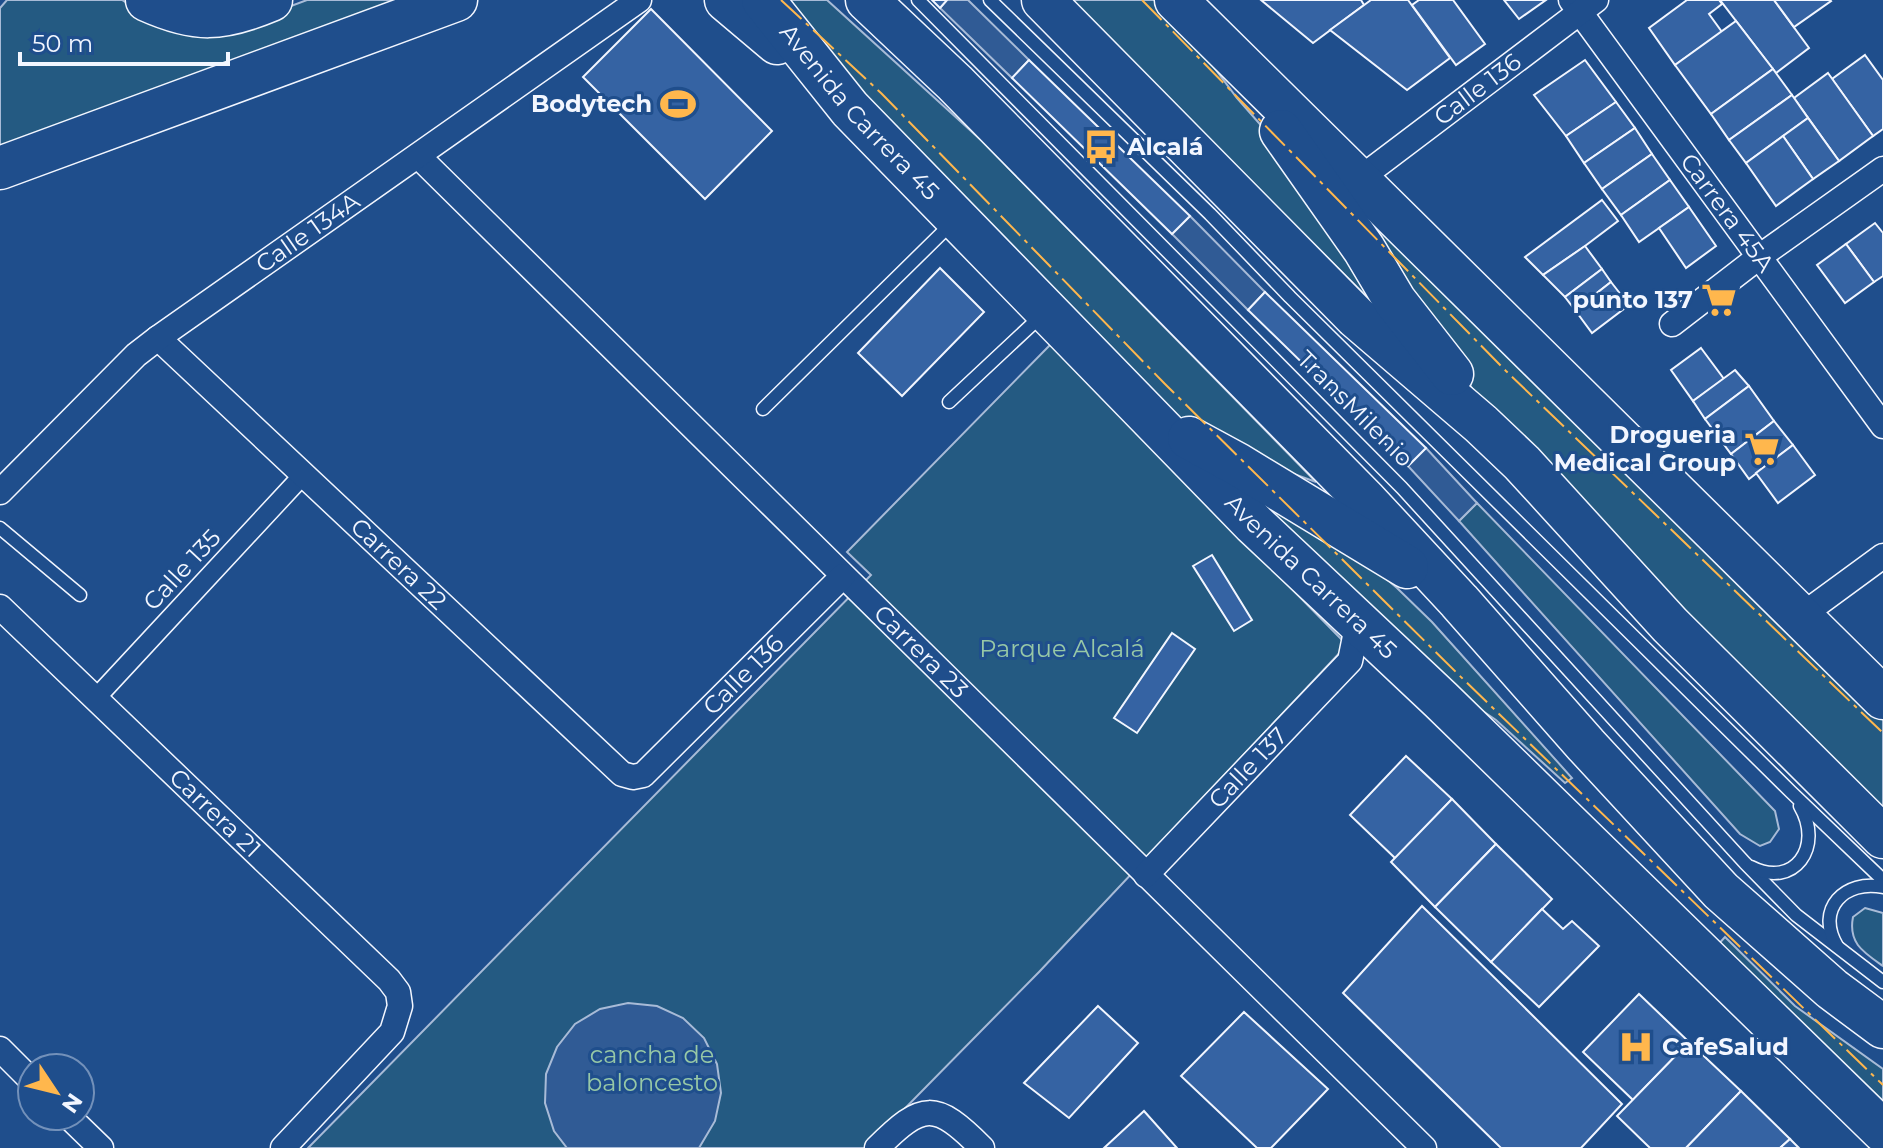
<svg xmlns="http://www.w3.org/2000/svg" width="1883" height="1148" font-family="Montserrat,sans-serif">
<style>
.green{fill:#245a82;stroke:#a8bbd7;stroke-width:2}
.parking{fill:#305b95;stroke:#a8bbd7;stroke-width:2}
.building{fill:#3563a3;stroke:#f2f6ff;stroke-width:2}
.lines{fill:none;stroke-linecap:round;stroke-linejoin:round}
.service-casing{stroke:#f2f6ff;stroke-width:15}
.pedestrian-casing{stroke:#f2f6ff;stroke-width:21}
.minor-casing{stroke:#f2f6ff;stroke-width:27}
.trunk-casing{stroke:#f2f6ff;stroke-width:45}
.service{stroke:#1f4e8c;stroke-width:12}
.pedestrian{stroke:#1f4e8c;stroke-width:18}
.minor{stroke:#1f4e8c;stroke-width:24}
.trunk{stroke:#1f4e8c;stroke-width:42}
.power{stroke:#ffb74d;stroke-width:2;stroke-dasharray:28 6 4 6;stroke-linecap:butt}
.labels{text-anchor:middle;stroke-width:6;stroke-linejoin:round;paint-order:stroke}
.street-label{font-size:24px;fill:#f2f6ff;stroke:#1f4e8c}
.poi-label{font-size:24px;font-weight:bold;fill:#f2f6ff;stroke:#1f4e8c;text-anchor:end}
.park-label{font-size:24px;fill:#97c8a6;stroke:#1f4e8c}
</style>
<rect width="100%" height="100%" fill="#1f4e8c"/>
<!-- green -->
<g class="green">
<path d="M7 0H122L151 18 227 30 307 0H402L0 148V8Z"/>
<path d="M781 0H827L982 141 1316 482C1258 462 1205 436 1153 402L873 113Z"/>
<path d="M1070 0H1156L1195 42 1237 98 1279 146 1395 325Z"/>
<path d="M1365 216 1883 713V812L1658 589 1474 391 1423 316Z"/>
<path d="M1051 344 1347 645 1039 972 866 1148H308L871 575 847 552Z"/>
<path d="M1234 485 1344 543 1397 588 1432 622 1572 778 1565 783 1496 720 1453 691Z"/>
<path d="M1477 503 1775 811 1779 829 1770 842 1760 846 1740 834 1459 521Z"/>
<path d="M1865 908 1883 913V966C1863 952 1848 943 1853 917Z"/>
<path d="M1725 937 1795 1006 1883 1069V1111L1715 948Z"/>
</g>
<!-- parking -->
<g class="parking">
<path d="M947 0H968L1029 60 1012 78 940 8Z"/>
<path d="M1190 216 1265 292 1248 310 1172 234Z"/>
<path d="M1426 448 1477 503 1459 521 1408 466Z"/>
<path d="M628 1003 657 1006 683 1018 704 1038 717 1064 721 1093 715 1121 699 1148H567L554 1131 545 1103 546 1074 557 1047 575 1024 600 1009Z"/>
</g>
<!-- building -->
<g class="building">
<path d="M932 0H947L940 8Z"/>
<path d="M1261 0H1361L1364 5 1313 43Z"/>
<path d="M1371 0H1408L1450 58 1407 90 1330 30Z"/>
<path d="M1419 0H1453L1485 44 1456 65 1412 5Z"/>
<path d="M1504 0H1546L1519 19Z"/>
<path d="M1687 0H1719L1722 4 1709 14 1722 32 1675 65 1649 28Z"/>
<path d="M1720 0H1774L1809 48 1776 73Z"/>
<path d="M1774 0H1830L1831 1 1794 27Z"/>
<path d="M651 9 772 131 705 199 583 77Z"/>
<path d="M1736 21 1773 69 1711 114 1675 65Z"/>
<path d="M1865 55 1883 80V129L1873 136 1832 79Z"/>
<path d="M1029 60 1190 216 1172 234 1012 78Z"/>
<path d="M1585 60 1616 102 1566 136 1534 95Z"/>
<path d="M1773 69 1792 95 1729 140 1711 114Z"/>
<path d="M1828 73 1873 136 1839 161 1794 98Z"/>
<path d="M1792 95 1808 118 1746 163 1729 140Z"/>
<path d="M1616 102 1635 128 1584 163 1566 136Z"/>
<path d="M1808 118 1839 161 1813 179 1783 136Z"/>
<path d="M1635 128 1652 154 1602 189 1584 163Z"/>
<path d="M1783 136 1813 179 1776 206 1746 163Z"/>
<path d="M1652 154 1670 180 1621 215 1602 189Z"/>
<path d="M1670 180 1689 207 1639 242 1621 215Z"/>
<path d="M1602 200 1618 221 1585 246 1543 275 1525 257Z"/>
<path d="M1689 207 1716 246 1686 268 1659 228Z"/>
<path d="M1875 223 1883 233V276L1874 282 1846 244Z"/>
<path d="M1846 244 1874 282 1845 303 1817 265Z"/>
<path d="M1585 246 1602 269 1565 297 1543 275Z"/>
<path d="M940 268 984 312 902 396 858 353Z"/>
<path d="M1602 269 1611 282 1575 310 1565 297Z"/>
<path d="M1611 282 1629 305 1592 333 1575 310Z"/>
<path d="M1265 292 1426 448 1408 466 1248 310Z"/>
<path d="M1701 348 1724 379 1693 401 1671 370Z"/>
<path d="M1735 370 1749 386 1705 419 1693 401Z"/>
<path d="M1749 386 1774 421 1731 454 1705 419Z"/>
<path d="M1774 421 1793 445 1749 479 1731 454Z"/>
<path d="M1793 445 1815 475 1778 503 1756 473Z"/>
<path d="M1212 555 1252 620 1234 631 1193 566Z"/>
<path d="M1172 633 1195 649 1137 733 1114 718Z"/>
<path d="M1406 756 1452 799 1396 859 1350 815Z"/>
<path d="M1452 799 1496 844 1435 907 1391 862Z"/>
<path d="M1496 844 1552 899 1491 962 1435 907Z"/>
<path d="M1422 906 1622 1104 1581 1148H1501L1343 993Z"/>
<path d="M1542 909 1563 929 1572 921 1599 946 1539 1007 1491 962Z"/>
<path d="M1639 994 1689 1042 1633 1100 1583 1052Z"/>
<path d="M1098 1006 1138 1043 1069 1118 1024 1083Z"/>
<path d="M1244 1012 1328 1089 1271 1148H1257L1181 1076Z"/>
<path d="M1689 1042 1741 1091 1686 1148H1650L1617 1116Z"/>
<path d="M1741 1091 1790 1139 1780 1148H1686Z"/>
<path d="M1144 1111 1177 1148H1104Z"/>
<path d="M1790 1139 1799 1148H1780Z"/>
</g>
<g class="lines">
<!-- service casing -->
<g class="service-casing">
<g id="service">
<path d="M918 0 1402 488 1745 863 1796 915 1883 982"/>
<path d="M990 0 1210 214 1290 297 1791 792 1883 880"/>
<path d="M949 402 1041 316"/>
<path d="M763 409 951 224"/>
<path d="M0 528 80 595"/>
<path d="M1751 867C1794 889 1824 847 1800 806"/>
<path d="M1837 946C1815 909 1845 879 1883 887"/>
</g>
</g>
<!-- pedestrian casing -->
<g class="pedestrian-casing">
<path id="pedestrian" d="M96 698 303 475"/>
</g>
<!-- minor casing -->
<g class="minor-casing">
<g id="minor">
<path id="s1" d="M1571 0 1883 426"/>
<path id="s2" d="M418 156 1424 1148"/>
<path id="s3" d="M1358 180 1596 0"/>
<path d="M1672 324 1759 257 1883 169"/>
<path id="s4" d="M158 338 622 774 633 777 643 775 843 576"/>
<path id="s5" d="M0 492 136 355 158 338 639 0"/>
<path id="s6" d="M0 607 389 980 398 992 400 1006 392 1032 283 1148"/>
<path d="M1801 616 1883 556"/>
<path id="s7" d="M1146 875 1350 661 1358 622"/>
<path d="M0 1049 32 1081"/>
<path d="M68 1116 101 1148"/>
<path d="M877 1148C923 1102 935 1101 982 1148"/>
</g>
</g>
<!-- trunk casing -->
<g class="trunk-casing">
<g id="trunk">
<path d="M147 0C196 22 221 21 271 0"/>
<path d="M726 0 777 43"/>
<path id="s8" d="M763 0 850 109 1254 524 1441 700 1883 1131"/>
<path d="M867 0 955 83 1366 501 1459 601 1586 745 1721 891 1832 989 1883 1027"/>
<path d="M1043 0 1356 317 1481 424 1522 463 1670 625 1883 837"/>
<path d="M1176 0 1883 698"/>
<path d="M1281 131 1364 249 1395 301 1452 374"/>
<path d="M0 168 456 0"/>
<path d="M1189 438 1237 464 1407 567"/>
</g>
</g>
<!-- service -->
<use href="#service" class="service"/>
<!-- pedestrian -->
<use href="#pedestrian" class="pedestrian"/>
<!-- minor -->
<use href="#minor" class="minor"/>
<!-- trunk -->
<use href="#trunk" class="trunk"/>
<!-- power -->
<g class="power">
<path d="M781 0 881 93 1165 384 1464 680 1883 1085"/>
<path d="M1142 0 1506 371 1883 733"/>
</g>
</g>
<!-- icons -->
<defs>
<g id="stadium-bare" transform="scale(2.76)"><path d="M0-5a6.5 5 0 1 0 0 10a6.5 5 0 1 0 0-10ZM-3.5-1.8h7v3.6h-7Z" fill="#ffb74d" stroke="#1f4e8c" stroke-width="2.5" paint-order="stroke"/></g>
<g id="bus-bare" transform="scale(2.76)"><path d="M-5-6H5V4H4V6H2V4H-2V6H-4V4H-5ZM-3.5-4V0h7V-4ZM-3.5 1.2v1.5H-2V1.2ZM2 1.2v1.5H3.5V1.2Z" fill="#ffb74d" stroke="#1f4e8c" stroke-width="2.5" paint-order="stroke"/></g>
<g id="supermarket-bare" transform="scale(2.76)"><path d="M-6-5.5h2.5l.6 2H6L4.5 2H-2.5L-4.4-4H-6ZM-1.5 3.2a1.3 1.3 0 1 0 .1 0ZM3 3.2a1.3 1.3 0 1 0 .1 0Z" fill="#ffb74d" stroke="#1f4e8c" stroke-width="2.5" paint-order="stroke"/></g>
<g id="hospital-bare" transform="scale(2.76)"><path d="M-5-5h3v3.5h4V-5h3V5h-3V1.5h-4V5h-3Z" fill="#ffb74d" stroke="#1f4e8c" stroke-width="2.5" paint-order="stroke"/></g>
</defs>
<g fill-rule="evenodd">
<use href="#stadium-bare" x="678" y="104"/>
<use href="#bus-bare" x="1101" y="147"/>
<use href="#supermarket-bare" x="1719" y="300"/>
<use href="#supermarket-bare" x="1762" y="449"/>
<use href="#hospital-bare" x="1636" y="1047"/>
</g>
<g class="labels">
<!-- street labels -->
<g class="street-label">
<text dy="8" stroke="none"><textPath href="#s3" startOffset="150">Calle 136</textPath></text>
<text dy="8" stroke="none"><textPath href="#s8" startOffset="148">Avenida Carrera 45</textPath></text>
<text dy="8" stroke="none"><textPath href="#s1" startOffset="264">Carrera 45A</textPath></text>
<text dy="8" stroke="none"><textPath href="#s5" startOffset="404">Calle 134A</textPath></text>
<text transform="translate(1355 409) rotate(45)" y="8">TransMilenio</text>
<text dy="8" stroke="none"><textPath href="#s4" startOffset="330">Carrera 22</textPath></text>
<text transform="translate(182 570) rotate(-47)" y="8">Calle 135</text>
<text dy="8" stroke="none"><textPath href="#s8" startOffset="796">Avenida Carrera 45</textPath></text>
<text dy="8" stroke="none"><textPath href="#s2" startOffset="706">Carrera 23</textPath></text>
<text dy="8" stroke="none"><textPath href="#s4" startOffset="800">Calle 136</textPath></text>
<text dy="8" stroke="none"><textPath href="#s7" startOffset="148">Calle 137</textPath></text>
<text dy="8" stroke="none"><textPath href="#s6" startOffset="298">Carrera 21</textPath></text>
</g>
<!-- poi labels -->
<g class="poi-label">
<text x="652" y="112">Bodytech</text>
<text x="1127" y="155" text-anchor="start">Alcalá</text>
<text x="1693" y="308">punto 137</text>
<text x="1736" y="443">Drogueria<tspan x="1736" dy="28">Medical Group</tspan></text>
<text x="1662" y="1055" text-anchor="start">CafeSalud</text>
</g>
<!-- park labels -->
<g class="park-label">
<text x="1062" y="657">Parque Alcalá</text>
<text x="652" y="1063">cancha de<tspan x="652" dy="28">baloncesto</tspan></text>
</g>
</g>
<!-- north arrow -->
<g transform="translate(56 1092) rotate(125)"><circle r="38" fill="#1f4e8c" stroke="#7391ba" stroke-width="2"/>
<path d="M0-6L14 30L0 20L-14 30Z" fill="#ffb74d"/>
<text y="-12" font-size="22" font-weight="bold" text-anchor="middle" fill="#f2f6ff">N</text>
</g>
<!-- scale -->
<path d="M20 52v12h208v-12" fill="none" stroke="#f2f6ff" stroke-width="4"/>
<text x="32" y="52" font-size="24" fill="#f2f6ff" stroke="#1f4e8c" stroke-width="6" paint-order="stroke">50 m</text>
</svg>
